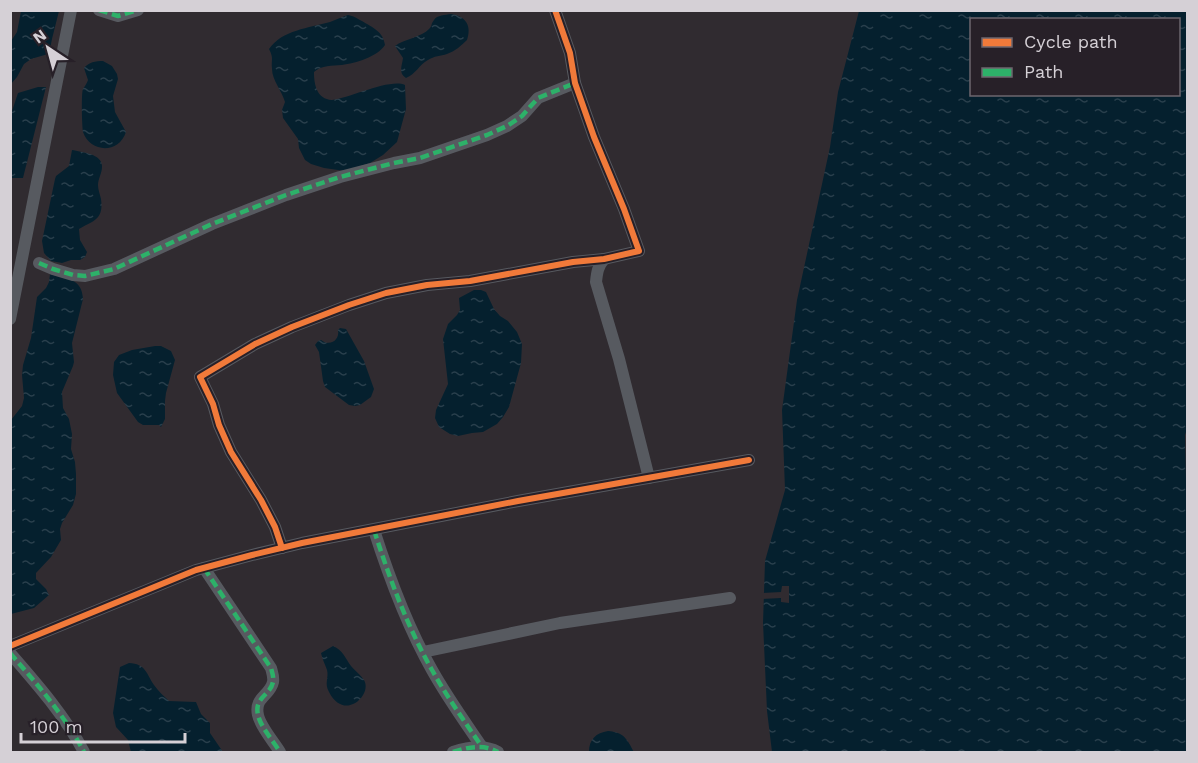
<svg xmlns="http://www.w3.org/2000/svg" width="1198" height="763" font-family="'Work Sans',sans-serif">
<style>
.water{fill:url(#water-ripples);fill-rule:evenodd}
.pier{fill:#302b30}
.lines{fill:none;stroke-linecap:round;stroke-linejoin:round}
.minor{stroke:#575a60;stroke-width:12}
.quiet{stroke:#2db169;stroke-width:4.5;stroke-dasharray:9 4.5;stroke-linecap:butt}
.cycleway-casing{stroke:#272028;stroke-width:10}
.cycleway{stroke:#f17a3a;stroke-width:6}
</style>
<defs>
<pattern id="water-ripples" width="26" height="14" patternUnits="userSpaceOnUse" patternTransform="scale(1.5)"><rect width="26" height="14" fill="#05202e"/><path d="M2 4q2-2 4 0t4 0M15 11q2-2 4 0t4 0" fill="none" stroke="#293f4c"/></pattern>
</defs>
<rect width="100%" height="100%" fill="#302b30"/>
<!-- water -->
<g class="water">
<path d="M21 11H59C57 19 55 27 53 35 51 42 51 48 48 54L31 59 24 64 17 77 11 84V41L17 32Z"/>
<path d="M859 11H1187L1188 426 1185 435 1188 568 1187 752H772L767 711 763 623 765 561 785 490 782 410 797 300 830 147 838 92ZM972 20H1178V94H972Z"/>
<path d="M451 14C466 16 472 26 467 40 461 46 455 51 447 54 441 56 434 56 428 60 419 65 416 74 406 78 398 73 402 66 403 58L395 46C404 39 422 37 429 29 433 25 430 25 434 20 437 15 445 15 451 14Z"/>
<path d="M348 15C354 16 356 18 362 21 373 28 383 31 385 45 377 57 356 63 342 65 332 66 322 65 314 72 314 85 317 99 332 100 350 98 390 78 405 85L406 109 397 142 383 155 370 163 345 171 324 168 311 164 305 160 299 148 298 139 283 118 282 110 285 102C282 91 272 80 272 69 271 59 274 59 269 49 282 30 309 28 330 22 336 20 341 17 348 15Z"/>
<path d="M103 61 112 66 117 74 118 79 113 96 115 112 126 132C119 154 90 153 83 132 82 127 81 93 83 89 85 86 87 83 88 80L84 68C89 62 95 61 103 61Z"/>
<path d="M38 87H46L23 178H11V114L18 93Z"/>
<path d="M72 150C82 152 103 154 102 167 102 173 98 179 98 185 98 190 100 194 101 199 104 220 93 221 79 229L80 240 87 252 85 257 80 260H71L62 263 51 261 44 253 42 241 55 179 56 176 69 166Z"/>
<path d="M50 274C67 279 82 278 83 299L72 343 74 362 73 366 62 392 63 408 69 419 72 434 71 449 75 462 76 474V494L73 505 62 523 60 529 61 540 51 557 36 573V579L46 589 49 595 34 608 11 614V420L22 406 24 398 22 375 23 365 31 338 37 297 46 288 49 282Z"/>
<path d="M474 290H481L486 292 494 309 500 316 508 321 517 332 522 344 521 363 509 407 503 417 497 424 483 432 472 433 458 436 450 434 439 427 435 418 436 410 448 384 443 339 448 324 457 315 460 310 459 298Z"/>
<path d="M340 328 346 329 364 361 374 389 371 397 360 405 355 406 349 405 325 387 323 381 319 352 315 345 318 341 321 340C330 347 340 340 338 330Z"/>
<path d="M155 346H161L171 351 175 360 166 393 165 401V419L161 427 159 425H143L138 422 117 393 113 375 114 362 119 355 132 350Z"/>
<path d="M333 646C343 650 345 658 351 666 355 671 361 675 364 680 373 695 344 722 329 692 324 683 329 678 327 670 325 664 322 659 321 653Z"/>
<path d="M129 663C146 664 146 673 154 685 158 691 164 696 169 701L196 702 201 714 210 723V733L223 752H131L128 740 116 727 113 713 120 667Z"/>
<path d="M608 731C624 732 627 739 634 752H589C589 739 596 733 608 731Z"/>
</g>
<!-- pier -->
<path class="pier" d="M782 586H789V603L781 602V598L761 599V593L781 592Z"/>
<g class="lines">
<!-- minor -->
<g class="minor">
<path d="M99 10 118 16 138 10"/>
<path d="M604 259C598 266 597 272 596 282L619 359 649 478"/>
<path d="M39 263 53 269 73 275 85 276 114 269 212 224 286 195 340 177 394 163 420 158 487 135 507 126 522 116 538 98 575 83"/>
<path d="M10 319 71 10"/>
<path d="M374 530C389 577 407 626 432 670 447 697 465 722 482 747"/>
<path d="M282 548 275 527 261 500 231 452 219 425 213 404 200 377 255 344 292 327 349 305 386 293 427 285 470 281 573 262 604 259 639 251 624 209 594 137 575 83 570 53 555 10"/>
<path d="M204 568 271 668C272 672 274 677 273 682 270 696 254 697 258 715 260 726 274 742 280 752"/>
<path d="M10 646 196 570 252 555 302 543 518 501 749 460"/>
<path d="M423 652 560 623 730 598"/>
<path d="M10 653C37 684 65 716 84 752"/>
<path d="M453 752C468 747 484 744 498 752"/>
</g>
<!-- quiet -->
<g class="quiet">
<path d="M99 10 118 16 138 10"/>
<path d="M39 263 53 269 73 275 85 276 114 269 212 224 286 195 340 177 394 163 420 158 487 135 507 126 522 116 538 98 575 83"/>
<path d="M374 530C389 577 407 626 432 670 447 697 465 722 482 747"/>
<path d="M204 568 271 668C272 672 274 677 273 682 270 696 254 697 258 715 260 726 274 742 280 752"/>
<path d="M10 653C37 684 65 716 84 752"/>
<path d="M453 752C468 747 484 744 498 752"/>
</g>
<!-- cycleway casing -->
<g class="cycleway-casing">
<g id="cycleway">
<path d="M282 548 275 527 261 500 231 452 219 425 213 404 200 377 255 344 292 327 349 305 386 293 427 285 470 281 573 262 604 259 639 251 624 209 594 137 575 83 570 53 555 10"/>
<path d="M10 646 196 570 252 555 302 543 518 501 749 460"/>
</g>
</g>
<!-- cycleway -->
<use href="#cycleway" class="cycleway"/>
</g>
<!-- border -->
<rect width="1198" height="763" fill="none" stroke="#d5d0d6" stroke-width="24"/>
<!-- legend -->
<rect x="970" y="18" width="210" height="78" fill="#272028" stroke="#6d666e" stroke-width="1.5"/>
<rect x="982" y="38" width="30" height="9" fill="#f17a3a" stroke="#6d666e" stroke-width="1.5"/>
<text x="1024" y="48" font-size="18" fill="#d5d0d6">Cycle path</text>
<rect x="982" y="68" width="30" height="9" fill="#2db169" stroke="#6d666e" stroke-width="1.5"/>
<text x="1024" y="78" font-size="18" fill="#d5d0d6">Path</text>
<!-- north arrow -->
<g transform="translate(48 48) rotate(324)" stroke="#272028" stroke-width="4.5" paint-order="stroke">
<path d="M0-4.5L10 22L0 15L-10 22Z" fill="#d5d0d6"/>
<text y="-9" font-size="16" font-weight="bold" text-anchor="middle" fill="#d5d0d6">N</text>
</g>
<!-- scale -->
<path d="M21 733v9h164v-9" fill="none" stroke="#d5d0d6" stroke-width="3"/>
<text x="30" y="733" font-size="18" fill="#d5d0d6" stroke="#272028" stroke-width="4.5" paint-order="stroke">100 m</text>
</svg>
